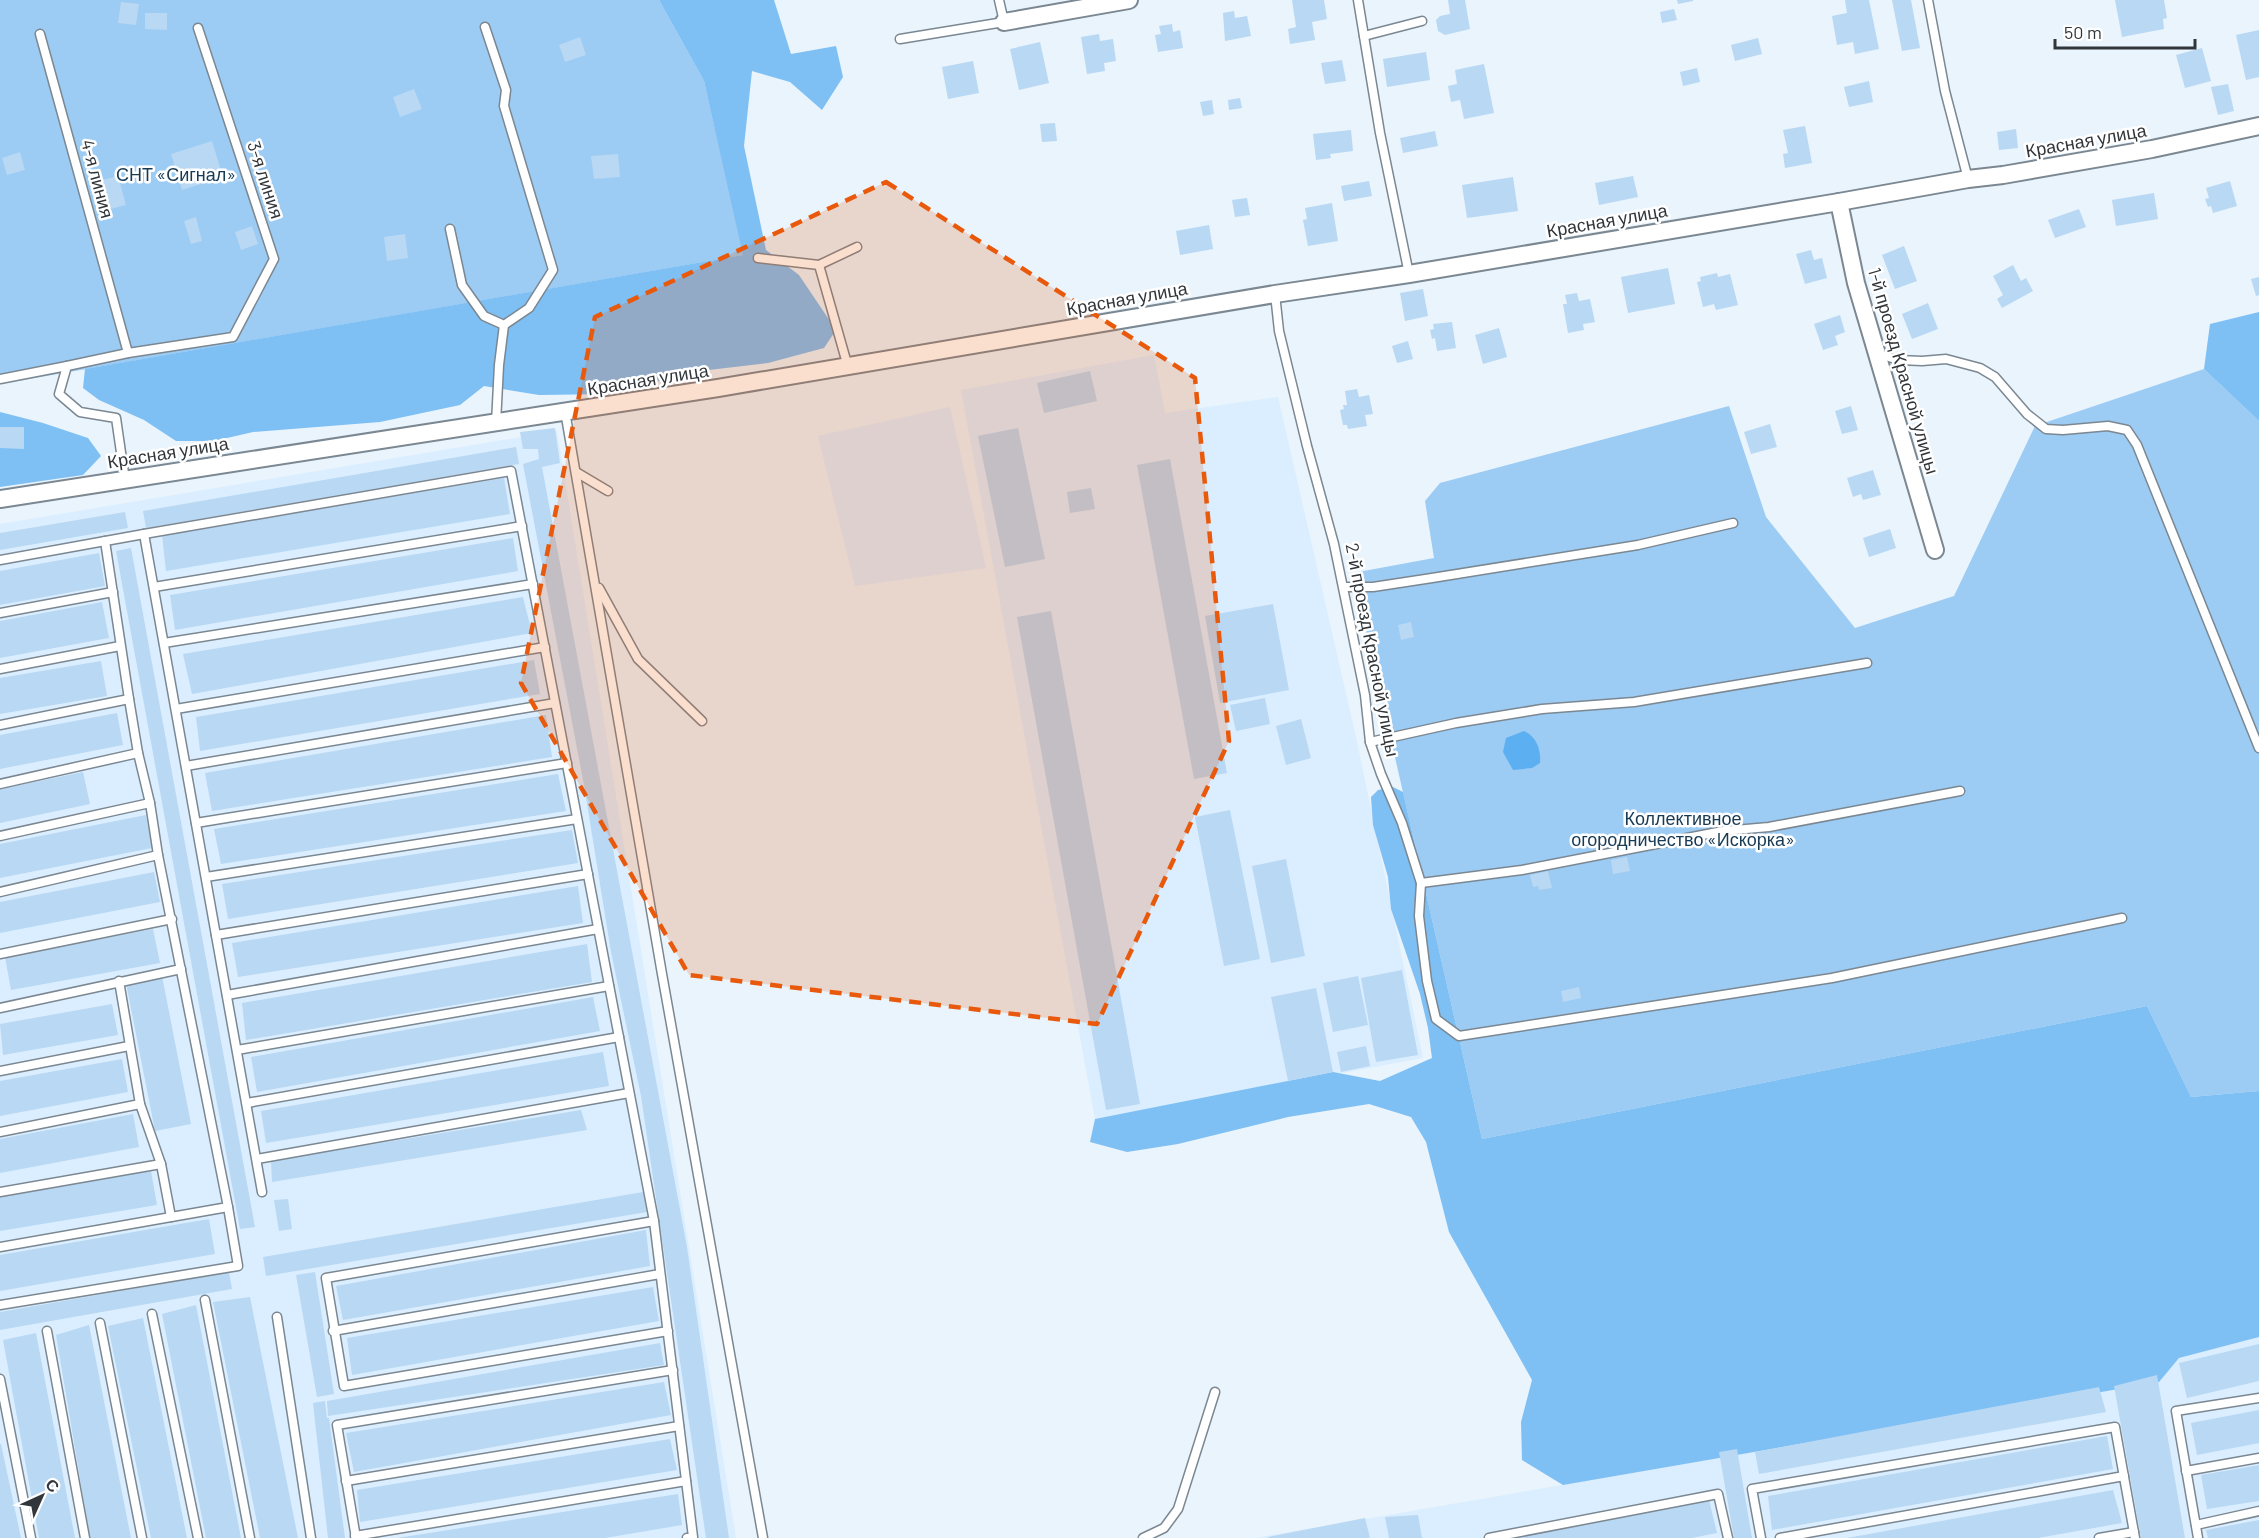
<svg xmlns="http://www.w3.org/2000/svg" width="2259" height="1538" font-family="Barlow,sans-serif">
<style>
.built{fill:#dbeeff}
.green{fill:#9ccbf3}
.forest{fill:#7ebff4}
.water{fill:#5cb0f1}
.building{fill:#b9d8f3}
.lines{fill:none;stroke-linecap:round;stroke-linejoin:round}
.lane-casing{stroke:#7b8791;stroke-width:11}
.street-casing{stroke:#7b8791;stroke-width:20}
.lane{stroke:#fff;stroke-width:8}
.street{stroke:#fff;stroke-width:16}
.marked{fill:#e8590c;fill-opacity:0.2;stroke:#e8590c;stroke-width:4.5;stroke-dasharray:12 8;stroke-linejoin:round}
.labels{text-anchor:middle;stroke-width:5;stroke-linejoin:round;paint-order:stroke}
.street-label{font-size:18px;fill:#31363a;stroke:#fff}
.park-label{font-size:18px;fill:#173a55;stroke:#fff}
</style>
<rect width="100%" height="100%" fill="#e9f4fd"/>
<!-- built -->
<g class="built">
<path d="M1154 355 1165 413 1278 397 1356 737 1423 1058 1095 1119 961 390Z"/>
<path d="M950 407 986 568 855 586 818 436Z"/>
<path d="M557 431 736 1538H0V524Z"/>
<path d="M2259 1337V1538H1255L2158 1382 2179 1358Z"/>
</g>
<!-- green -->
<g class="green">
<path d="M0 0H659L704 81 744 255 0 384Z"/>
<path d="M2204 369 2259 421V1091L2191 1097 2147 1006 1482 1139 1353 573 1434 558 1425 501 1440 483 1729 406 1766 517 1855 628 1954 596 2035 426Z"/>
</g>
<!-- forest -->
<g class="forest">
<path d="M659 0H774L791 54 836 46 843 77 822 110 790 82 752 71 744 146 766 250 799 275 836 330 824 348 768 363 692 372 612 394 539 395 484 386 460 405 380 422 253 432 214 441H176L144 420 99 400 83 388 85 369 743 255 704 81Z"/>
<path d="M2259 312V421L2204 369 2210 324Z"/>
<path d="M0 412 43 423 88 438 101 456 83 475 0 487Z"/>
<path d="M1393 787 1403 792 1482 1139 2147 1006 2191 1097 2259 1091V1337L2179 1358 2159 1382 1563 1485 1522 1460 1521 1422 1532 1380 1449 1232 1426 1142 1411 1117 1369 1104 1288 1117 1178 1144 1127 1152 1090 1142 1095 1119 1333 1072 1380 1081 1432 1058 1428 1028 1420 994 1391 909 1388 877 1373 825 1371 797 1378 790Z"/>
</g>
<!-- water -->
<path class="water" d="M1524 731C1537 737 1541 750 1540 763L1532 768 1513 770 1503 752 1506 738Z"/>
<!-- building -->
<g class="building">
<path d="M1292 0H1324L1327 19 1312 22 1315 40 1290 44 1288 29 1296 27Z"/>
<path d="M1448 0H1465L1470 29 1445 35 1438 31 1436 20 1440 16 1450 14Z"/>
<path d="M1677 0H1693V1L1678 4Z"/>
<path d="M1845 0H1869L1879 49 1855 54 1853 42 1837 45 1832 16 1847 13Z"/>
<path d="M1892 0H1911L1920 48 1902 51Z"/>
<path d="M2115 0H2164L2167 18 2163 19 2164 29 2122 37Z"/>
<path d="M121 2 139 4 136 25 118 23Z"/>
<path d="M1674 9 1677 20 1662 23 1660 12Z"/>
<path d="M1234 11 1235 18 1247 16 1251 36 1225 41 1223 13Z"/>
<path d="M145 13H167V30L145 29Z"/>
<path d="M1172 24 1173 32 1180 30 1183 48 1158 52 1155 35 1161 34 1159 26Z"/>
<path d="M2259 30V77L2246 80 2236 35Z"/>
<path d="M1099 34 1100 41 1113 39 1116 61 1104 63 1105 71 1087 74 1081 37Z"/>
<path d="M580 37 586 55 565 62 559 45Z"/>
<path d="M1758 38 1762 54 1735 61 1731 45Z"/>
<path d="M1040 42 1049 83 1019 90 1010 49Z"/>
<path d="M2202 48 2211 81 2185 88 2176 55Z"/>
<path d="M1426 52 1430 80 1387 87 1383 59Z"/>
<path d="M1342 60 1346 81 1325 84 1321 63Z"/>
<path d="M973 61 979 93 948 99 942 67Z"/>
<path d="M1484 64 1494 113 1464 119 1460 100 1451 102 1448 86 1457 84 1455 70Z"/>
<path d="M1697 68 1700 82 1683 86 1680 72Z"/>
<path d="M1869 81 1873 102 1849 107 1844 87Z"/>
<path d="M2228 84 2234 111 2218 115 2211 87Z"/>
<path d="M414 89 422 109 400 117 393 97Z"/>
<path d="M1240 98 1242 108 1229 110 1228 100Z"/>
<path d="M1212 100 1214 114 1203 116 1200 102Z"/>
<path d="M1055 123 1057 141 1042 142 1040 124Z"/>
<path d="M1805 126 1812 163 1785 168 1783 154 1788 153 1783 130Z"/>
<path d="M2016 129 2018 148 1999 150 1997 132Z"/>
<path d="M1351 130 1353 151 1330 154 1331 158 1316 160 1313 134Z"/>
<path d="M1435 131 1438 146 1403 153 1400 138Z"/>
<path d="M212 141 223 177 182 190 171 154Z"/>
<path d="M20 152 25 170 7 175 2 158Z"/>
<path d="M618 154 620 177 594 179 591 156Z"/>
<path d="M118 176 126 205 103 211 95 182Z"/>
<path d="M1633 176 1638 197 1599 205 1595 183Z"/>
<path d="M1513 177 1518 211 1467 218 1462 185Z"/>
<path d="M1369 181 1372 196 1344 201 1341 186Z"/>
<path d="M2230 181 2237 206 2213 213 2211 206 2208 207 2205 199 2209 198 2206 188Z"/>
<path d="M2154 193 2158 219 2116 226 2112 200Z"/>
<path d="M1247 198 1250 215 1235 217 1232 200Z"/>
<path d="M1332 203 1338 241 1308 246 1303 220 1307 219 1305 208Z"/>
<path d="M2079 209 2086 227 2055 238 2048 220Z"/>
<path d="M196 217 202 241 191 244 184 221Z"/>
<path d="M1209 225 1213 249 1180 255 1176 231Z"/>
<path d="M252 226 258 244 241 250 235 232Z"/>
<path d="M405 234 408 258 387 261 384 237Z"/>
<path d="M1904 246 1917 281 1895 289 1882 255Z"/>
<path d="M1811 250 1814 260 1822 258 1827 278 1805 284 1796 254Z"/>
<path d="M2013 265 2021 281 2026 278 2033 291 2002 308 1997 299 2003 295 1993 276Z"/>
<path d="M1668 268 1675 304 1628 313 1621 277Z"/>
<path d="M1717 273 1718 277 1730 274 1738 305 1716 310 1714 304 1703 307 1697 282 1701 281 1700 277Z"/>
<path d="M2259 277V295L2256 296 2251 279Z"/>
<path d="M1423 289 1428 316 1405 321 1400 293Z"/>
<path d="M1577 293 1579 301 1590 299 1595 322 1583 324 1584 330 1568 333 1563 304H1567L1565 295Z"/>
<path d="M1928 303 1938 329 1912 339 1902 314Z"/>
<path d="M1840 315 1845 332 1835 336 1838 345 1823 350 1814 324Z"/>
<path d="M1452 322 1456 348 1437 351 1435 338 1432 339 1430 330 1434 329 1433 324Z"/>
<path d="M1499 328 1507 357 1483 364 1475 335Z"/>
<path d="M1408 341 1413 359 1397 363 1392 346Z"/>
<path d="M1090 371 1097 401 1044 413 1037 383Z"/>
<path d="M1357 389 1359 397 1369 395 1373 414 1365 415 1367 426 1348 429 1347 425H1343L1340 410 1344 409 1343 405H1347L1345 391Z"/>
<path d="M1851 406 1858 430 1842 434 1835 411Z"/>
<path d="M1770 424 1777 447 1751 454 1744 432Z"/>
<path d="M0 427H24V449L0 448Z"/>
<path d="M555 428 560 463 542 467 687 1247 729 1538H706L641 1096 611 952 584 785 523 464 539 459 538 449H523L520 432Z"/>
<path d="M1018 428 1045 559 1005 567 978 436Z"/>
<path d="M516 447 519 464 146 528 143 511Z"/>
<path d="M1170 459 1227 773 1194 779 1137 465Z"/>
<path d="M1873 470 1881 495 1863 500 1861 494 1853 497 1847 478Z"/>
<path d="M504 478 510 514 166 571 162 535Z"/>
<path d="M1091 488 1095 509 1070 513 1067 492Z"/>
<path d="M125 512 128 528 0 550V533Z"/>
<path d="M1890 529 1896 548 1869 557 1863 538Z"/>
<path d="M513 538 518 571 175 630 170 595Z"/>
<path d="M131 548 255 1227 240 1229 116 551Z"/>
<path d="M99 553 105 586 0 605V571Z"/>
<path d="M523 597 532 633 192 694 183 654Z"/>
<path d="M102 602 109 638 0 658V621Z"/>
<path d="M1273 604 1289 690 1220 703 1205 616Z"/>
<path d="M1051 611 1140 1104 1106 1110 1017 617Z"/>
<path d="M1411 622 1414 637 1401 640 1398 625Z"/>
<path d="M534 660 540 694 200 751 196 717Z"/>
<path d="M101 661 107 696 0 714V678Z"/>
<path d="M1265 698 1270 724 1236 731 1230 705Z"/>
<path d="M117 713 123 745 0 769V735Z"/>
<path d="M546 715 552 757 212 811 205 773Z"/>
<path d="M1301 719 1311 758 1286 765 1276 726Z"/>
<path d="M83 772 90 804 0 823V789Z"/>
<path d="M558 774 566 811 221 864 214 829Z"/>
<path d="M1230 810 1260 959 1224 966 1195 817Z"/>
<path d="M146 815 152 848 0 878V844Z"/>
<path d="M572 830 578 863 228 919 222 884Z"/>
<path d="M1627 857 1630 871 1613 874 1611 860Z"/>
<path d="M1286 859 1305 956 1271 963 1252 866Z"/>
<path d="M1548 871 1552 888 1539 890 1538 886 1533 887 1530 875Z"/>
<path d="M154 872 160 902 0 933V902Z"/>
<path d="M578 886 583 923 238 977 232 943Z"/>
<path d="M153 929 160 963 11 990 5 957Z"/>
<path d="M587 944 592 982 246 1040 242 1003Z"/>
<path d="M1402 970 1418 1055 1376 1062 1361 978Z"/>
<path d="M162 976 191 1124 155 1131 126 983Z"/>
<path d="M1358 976 1368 1025 1333 1032 1323 983Z"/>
<path d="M1579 987 1581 998 1563 1002 1561 991Z"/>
<path d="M1316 988 1333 1072 1288 1081 1271 997Z"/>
<path d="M593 997 600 1031 257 1092 251 1057Z"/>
<path d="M112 1004 118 1035 3 1055 0 1024Z"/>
<path d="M1366 1046 1370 1066 1341 1072 1337 1052Z"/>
<path d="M603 1052 609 1086 266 1143 261 1111Z"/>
<path d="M122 1059 128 1092 0 1116V1081Z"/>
<path d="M581 1110 587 1130 272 1182 271 1161Z"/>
<path d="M133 1114 139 1147 0 1173V1139Z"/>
<path d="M151 1171 157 1205 0 1231V1196Z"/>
<path d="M643 1192 647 1212 266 1276 263 1257Z"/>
<path d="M288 1199 292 1229 279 1231 274 1200Z"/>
<path d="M209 1219 215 1254 0 1291V1255Z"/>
<path d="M646 1230 650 1266 343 1320 336 1286Z"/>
<path d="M229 1272 232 1289 0 1330V1312Z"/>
<path d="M315 1272 334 1394 317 1397 296 1275Z"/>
<path d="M653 1287 659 1321 352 1375 347 1338Z"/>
<path d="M250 1297 298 1538H260L213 1302Z"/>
<path d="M196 1305 241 1538H206L162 1314Z"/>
<path d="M143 1318 187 1538H151L108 1326Z"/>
<path d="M89 1325 131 1538H90L56 1335Z"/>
<path d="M36 1333 75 1538H39L3 1340Z"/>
<path d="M660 1343 664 1365 328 1416 327 1401Z"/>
<path d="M2259 1344V1381L2187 1398 2179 1363Z"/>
<path d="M2157 1375 2185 1538H2141L2114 1386Z"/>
<path d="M664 1382 671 1415 354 1472 346 1433Z"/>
<path d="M2099 1387 2106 1412 1759 1474 1755 1452Z"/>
<path d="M325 1401 327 1418H329L345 1538H328L313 1403Z"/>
<path d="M2259 1410V1443L2197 1455 2191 1423Z"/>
<path d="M2107 1436 2113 1469 1772 1530 1768 1496Z"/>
<path d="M670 1439 677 1470 360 1522 357 1490Z"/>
<path d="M0 1444H1L21 1538H0Z"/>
<path d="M1737 1449 1752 1538H1734L1719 1452Z"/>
<path d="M2259 1465V1501L2207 1509 2201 1475Z"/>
<path d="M2113 1490 2122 1523 2038 1538H1847Z"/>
<path d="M678 1494 682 1525 605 1538H397Z"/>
<path d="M1709 1500 1717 1533 1692 1538H1513Z"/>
<path d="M1418 1515 1422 1538H1389L1385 1517Z"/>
<path d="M1365 1518 1370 1538H1268V1537Z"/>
<path d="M2259 1520V1538H2208L2206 1530Z"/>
</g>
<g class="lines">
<!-- lane casing -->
<g class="lane-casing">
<g id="lane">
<path d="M1358 0 1380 133 1409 274"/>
<path d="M1928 0 1945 91 1968 179"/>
<path d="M40 34 128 353 67 366 59 394 80 412 116 418 125 480"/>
<path d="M1364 36 1422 21"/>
<path d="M900 39 1004 22 999 0"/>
<path d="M450 229 462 285 484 316 504 325 529 308 553 270 504 106 506 90 485 27"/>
<path d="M758 258 819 265 857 247"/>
<path d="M819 265 848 367"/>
<path d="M1275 294 1279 331 1307 446 1334 544 1365 695 1370 742 1381 774 1402 823 1421 883 1419 916 1427 981 1436 1019 1459 1036 1832 978 2122 918"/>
<path d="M128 353 233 337 274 259 198 28"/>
<path d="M1878 354 1899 360 1922 361 1946 359 1980 368 1995 377 2027 414 2046 429 2063 430 2108 426 2127 430 2137 445 2259 748"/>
<path d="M0 379 67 366"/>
<path d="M566 417 662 974 763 1538"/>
<path d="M496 423 499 365 504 325"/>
<path d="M576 472 608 491"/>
<path d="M144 534 262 1192"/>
<path d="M0 560 144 534 511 471 654 1221 693 1537 687 1538"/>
<path d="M154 587 522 526"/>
<path d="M1344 587H1373L1432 578 1638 545 1733 523"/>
<path d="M599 588 638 659 702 721"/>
<path d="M0 613 113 592"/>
<path d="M164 643 533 584"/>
<path d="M0 669 120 646"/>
<path d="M176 709 545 647"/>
<path d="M0 725 129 699"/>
<path d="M1370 742 1456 723 1542 709 1634 702 1867 663"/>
<path d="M186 766 555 703"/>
<path d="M0 784 138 753"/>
<path d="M196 823 567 763"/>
<path d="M0 836 150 803"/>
<path d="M206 877 577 819"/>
<path d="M1421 883 1522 870 1723 831 1769 827 1960 791"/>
<path d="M0 892 158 855"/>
<path d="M216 935 588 874"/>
<path d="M0 954 172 919"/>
<path d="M119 981 140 1104 161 1164 171 1217"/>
<path d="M227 995 598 929"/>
<path d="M0 1008 181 969"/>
<path d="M237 1050 609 986"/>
<path d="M0 1071 129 1046"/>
<path d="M247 1103 619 1037"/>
<path d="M0 1132 140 1104"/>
<path d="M257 1159 629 1093"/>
<path d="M0 1192 161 1164"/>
<path d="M654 1221 326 1278 344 1386 668 1331"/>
<path d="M0 1247 228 1207"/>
<path d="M205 1300 250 1538"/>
<path d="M0 1305 238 1266 228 1207 158 855 150 803 138 753 129 699 105 541"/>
<path d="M152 1314 198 1538"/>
<path d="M277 1317 311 1538"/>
<path d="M100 1323 142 1538"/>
<path d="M47 1331 85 1538"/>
<path d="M333 1331 660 1274"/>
<path d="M0 1379 31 1538"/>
<path d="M2186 1471 2259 1458"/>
<path d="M346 1481 679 1426"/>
<path d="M2196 1525 2259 1511"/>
<path d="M355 1536 686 1481"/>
<path d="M356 1538 337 1425 673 1370"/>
<path d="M1143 1538 1164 1528 1178 1509 1215 1392"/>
<path d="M1489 1538 1718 1494 1728 1538"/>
<path d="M1761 1538 1752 1489 2115 1427 2135 1538"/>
<path d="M1780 1538 2124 1476"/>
<path d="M2099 1538 2134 1532"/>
<path d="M2198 1538 2176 1411 2259 1398"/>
</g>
</g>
<!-- street casing -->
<g class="street-casing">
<g id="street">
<path d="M1004 22 1129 0"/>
<path d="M1839 202 1856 283 1935 550"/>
<path d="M0 499 718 388 1275 294 1409 274 1839 202 1968 179 2003 175 2152 149 2259 126"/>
</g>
</g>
<!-- lane -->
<use href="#lane" class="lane"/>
<!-- street -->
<use href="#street" class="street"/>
</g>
<!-- marked area -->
<path class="marked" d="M886 182 1195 378 1229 741 1097 1024 689 975 521 683 595 317Z"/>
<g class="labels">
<!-- street labels -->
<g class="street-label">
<text transform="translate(2086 141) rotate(-10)" y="6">Красная улица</text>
<text transform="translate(97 179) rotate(75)" y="6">4-я линия</text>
<text transform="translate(265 180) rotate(72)" y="6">3-я линия</text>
<text transform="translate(1607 221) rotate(-10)" y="6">Красная улица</text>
<text transform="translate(1127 299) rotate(-10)" y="6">Красная улица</text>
<text transform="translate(1903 371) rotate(74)" y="6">1-й проезд Красной улицы</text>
<text transform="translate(648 380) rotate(-9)" y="6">Красная улица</text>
<text transform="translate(168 453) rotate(-9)" y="6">Красная улица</text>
<text transform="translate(1372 650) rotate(79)" y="6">2-й проезд Красной улицы</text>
</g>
<!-- park labels -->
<g class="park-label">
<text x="176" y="181">СНТ «Сигнал»</text>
<text x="1683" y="825">Коллективное<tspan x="1683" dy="21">огородничество «Искорка»</tspan></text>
</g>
</g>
<!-- north arrow -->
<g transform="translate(42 1496) rotate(45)" stroke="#ffffff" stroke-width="4.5" paint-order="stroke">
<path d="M0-4.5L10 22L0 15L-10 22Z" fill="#31363a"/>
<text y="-9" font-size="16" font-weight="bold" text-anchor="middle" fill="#31363a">С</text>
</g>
<!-- scale -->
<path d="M2055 39v9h140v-9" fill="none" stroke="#31363a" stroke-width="3"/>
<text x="2064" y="39" font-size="18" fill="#31363a" stroke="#ffffff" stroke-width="4.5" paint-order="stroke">50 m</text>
</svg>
